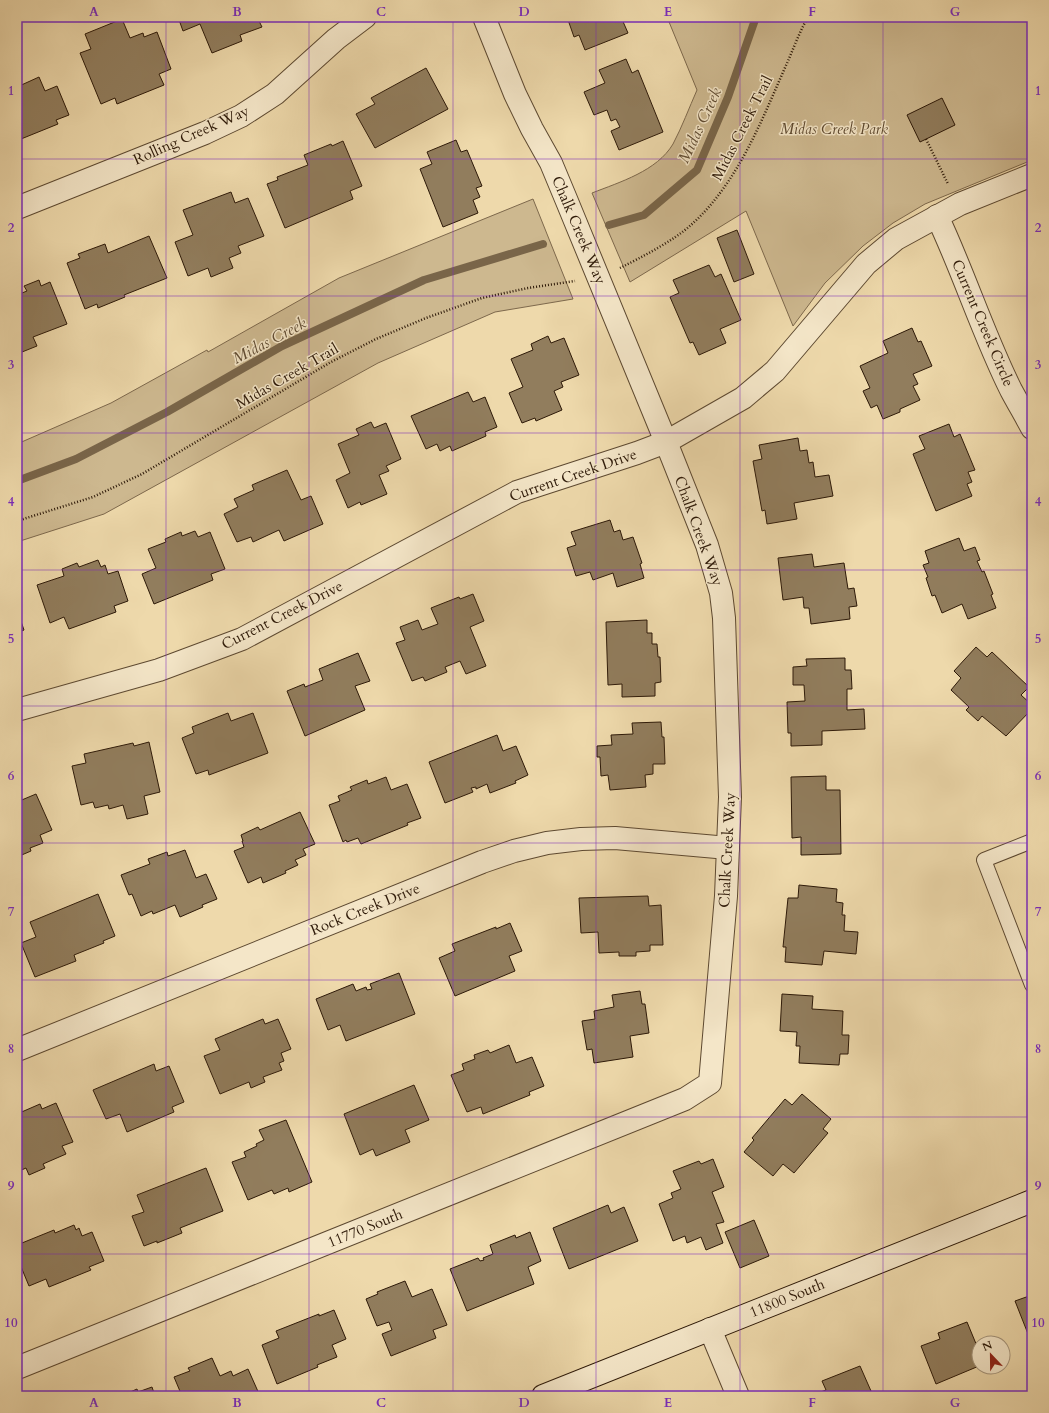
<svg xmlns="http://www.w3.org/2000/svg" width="1049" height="1413" font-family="Cardo,serif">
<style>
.green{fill:#cdb88f;stroke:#7d684c}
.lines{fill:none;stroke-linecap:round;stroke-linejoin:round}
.stream{stroke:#796549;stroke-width:8}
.building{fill:#917d5d;stroke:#2d1908}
.lane-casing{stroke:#5d4931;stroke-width:16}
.street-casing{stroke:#5d4931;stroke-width:24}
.secondary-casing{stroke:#2d1908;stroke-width:24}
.path{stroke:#2d1908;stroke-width:2.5;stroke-dasharray:1 2;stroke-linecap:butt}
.lane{stroke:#f4e6c8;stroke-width:14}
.street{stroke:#f4e6c8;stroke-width:22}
.secondary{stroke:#f4e6c8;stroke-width:22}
.grid{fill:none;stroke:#7b2cbf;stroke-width:1;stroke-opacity:0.55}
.labels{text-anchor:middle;stroke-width:3;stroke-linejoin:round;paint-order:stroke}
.street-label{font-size:15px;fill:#2d1908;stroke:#f4e6c8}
.park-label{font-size:15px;font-style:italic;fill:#5d4930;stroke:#f4e6c8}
.water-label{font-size:16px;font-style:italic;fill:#604c33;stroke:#f4e6c8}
.neatline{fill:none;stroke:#7b2cbf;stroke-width:1.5}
.grid-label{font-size:13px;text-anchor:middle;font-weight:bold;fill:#7b2cbf}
</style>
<rect width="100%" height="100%" fill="#eed9ab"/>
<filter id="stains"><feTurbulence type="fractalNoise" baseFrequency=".005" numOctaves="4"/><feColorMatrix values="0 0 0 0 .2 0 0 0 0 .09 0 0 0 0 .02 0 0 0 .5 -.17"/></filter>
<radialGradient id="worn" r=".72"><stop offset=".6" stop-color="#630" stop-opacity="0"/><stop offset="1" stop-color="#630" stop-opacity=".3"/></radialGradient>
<!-- green -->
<g class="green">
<path d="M667 17H1032V160L925 204 893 223 863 246 825 283 793 326 746 211 630 282 592 193C620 182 657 171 673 144 682 127 689 108 697 90Z"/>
<path d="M533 199 573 299 495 312 378 363 104 514 17 542V444L111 403 207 350 208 352 339 278Z"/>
</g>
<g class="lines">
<!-- stream -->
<g class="stream">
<path d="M609 225 644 215 697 170 728 97 756 17"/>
<path d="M17 481 76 459 167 412 282 346 424 280 543 244"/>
</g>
</g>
<!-- building -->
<g class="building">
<path d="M178 17H262L258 19 262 27 240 35 242 41 212 53 200 24 183 31Z"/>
<path d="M567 17H621L628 33 585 50 579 35 574 37Z"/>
<path d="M122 19 130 38 143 33 144 37 157 32 171 69 159 74 164 85 117 104 115 98 101 104 80 53 91 49 85 34Z"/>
<path d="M626 59 632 73 638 70 663 132 619 150 611 131 620 127 616 119 611 121 607 110 594 115 584 92 605 83 599 70Z"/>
<path d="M426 68 448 109 375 148 356 114 375 104 371 98Z"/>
<path d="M39 77 45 91 57 86 69 115 56 120 58 124 21 139 20 134 17 135V87Z"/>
<path d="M942 98 955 125 920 142 907 115Z"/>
<path d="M456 140 461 152 467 150 482 186 476 188 480 197 473 200 478 213 443 227 420 169 432 164 427 152Z"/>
<path d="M343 141 362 186 350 191 353 199 285 228 267 184 278 180 277 177 308 165 304 155 331 144 332 146Z"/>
<path d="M231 192 235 203 248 198 264 236 238 246 241 253 229 258 233 268 211 277 208 268 188 276 175 242 193 235 183 210Z"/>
<path d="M737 230 754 274 734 282 717 238Z"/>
<path d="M149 236 167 278 124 295 125 297 98 308 97 304 85 309 67 263 80 258 78 254 105 244 108 253Z"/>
<path d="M709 265 715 277 721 274 741 320 720 329 726 343 699 355 693 342 690 343 670 297 679 293 673 280Z"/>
<path d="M39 280 41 286 50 282 67 324 33 337 37 346 17 354V295L27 291 24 286Z"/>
<path d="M912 328 918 342 921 341 932 366 913 374 918 384 913 386 920 400 900 409V412L883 419 877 405 871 408 863 391 870 388 860 366 888 353 883 341Z"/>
<path d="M548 336 551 343 564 338 579 375 561 382 563 387 554 391 562 410 536 421 535 418 522 423 509 393 523 387 511 359 533 350 531 344Z"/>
<path d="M468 392 473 402 485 397 497 427 485 432 486 436 452 451 450 446 440 451 437 444 426 449 411 416Z"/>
<path d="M371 422 374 428 386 423 401 459 386 466 389 471 379 475 387 494 361 505 360 502 348 508 336 480 350 473 338 444 359 435 356 429Z"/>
<path d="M949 424 954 437 960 434 975 470 968 472 972 482 967 484 972 496 936 511 913 454 925 449 919 436Z"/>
<path d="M798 438 800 451 807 450 809 463 813 462 815 477 829 475 833 496 794 503 797 519 767 524 765 510 762 511 753 461 762 459 759 445Z"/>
<path d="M287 470 301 500 311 496 323 524 284 541 279 530 253 542 251 537 237 542 224 514 238 507 234 499 254 490 252 485Z"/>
<path d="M610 520 614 532 620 530 623 540 633 537 642 563 640 564 644 578 617 587 613 573 593 580 590 572 576 576 567 548 576 545 571 532Z"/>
<path d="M195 531 198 537 210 532 225 569 211 574 213 580 154 604 142 574 156 568 148 549 166 542 165 539 181 532 182 536Z"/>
<path d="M959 538 964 551 975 547 980 560 977 561 982 572 984 571 993 594 991 595 996 608 968 619 962 604 942 613 935 595 932 596 926 578 928 577 923 565 929 563 925 551Z"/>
<path d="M812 554 814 567 844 563 848 589 854 588 857 606 849 607 850 619 811 624 809 608H804L803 597 783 600 778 558Z"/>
<path d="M98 560 101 567 105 565 108 574 118 571 128 601 114 606 116 612 69 629 64 617 50 623 37 585 64 576 62 569 77 563 79 567Z"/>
<path d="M473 594 484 621 470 627 486 666 466 674 460 661 445 667 447 672 425 681 423 677 412 681 396 643 405 640 400 627 418 620 422 630 438 624 431 608 459 597 460 599Z"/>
<path d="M17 610 24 630 17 633Z"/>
<path d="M647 620V633H652V644H657L658 657H660L661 682 655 683V696L622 697V684L608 685 606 622Z"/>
<path d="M976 647 987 657 992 652 1029 687 1021 695 1032 705V709L1006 736 982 716 978 721 966 710 969 707 951 690 961 678 954 671Z"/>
<path d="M358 653 370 681 355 686 365 710 305 736 287 691 304 684 305 687 323 680 319 669Z"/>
<path d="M845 658V670H851L852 689H847V710L864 709 865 729 822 731V745L791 746V733H788L787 702 805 701 804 685H793V667L807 666 806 659Z"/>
<path d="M228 713 231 721 253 713 268 753 209 775 208 770 196 774 182 738 194 733 192 727Z"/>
<path d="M661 722 662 737H664L665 764H653V774L645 775 646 787 610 790 608 775 601 776 600 757H597V746L612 745 611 735 633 734 632 723Z"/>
<path d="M497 735 503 751 516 746 528 775 515 781 516 783 490 793 487 784 476 789V787L471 788 473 792 445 803 429 762Z"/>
<path d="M149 742 160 792 144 796 148 814 127 819 123 805 109 809 108 805 95 808 93 802 81 805 72 766 86 763 84 754 133 743 134 746Z"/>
<path d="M826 776V790H840L841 854 801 855V837L792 838 791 777Z"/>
<path d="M386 777 391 790 407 784 421 818 407 823 408 825 361 844 358 838 347 842 346 840 343 842 329 805 340 801 338 796 352 790 350 787 367 780 368 784Z"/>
<path d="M36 794 52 830 40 835 43 843 30 848 31 851 17 857V802Z"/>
<path d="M300 812 315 844 303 849 306 855 295 860 298 865 285 871 286 873 263 883 261 877 248 883 234 851 244 847 242 841H243L241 835 258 827 260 830Z"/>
<path d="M185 850 196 878 206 874 217 899 202 905 203 907 180 917 175 905 153 914 152 911 141 916 132 894 129 895 121 875 150 864 148 859 167 852 168 856Z"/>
<path d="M799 885 837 889 836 902 843 903 842 915H845L844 931 858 932 856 954 824 951 822 965 785 962 786 947H783L788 898H798Z"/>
<path d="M98 894 115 936 103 941 104 943 74 955 76 961 35 977 21 943 36 937 30 922Z"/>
<path d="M648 896 649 906 661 905 663 945H650V951L636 952V956H619V952L599 953 598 932 581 933 579 898Z"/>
<path d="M510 923 522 951 509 956 515 971 455 996 439 958 455 951 452 944 496 927V929Z"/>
<path d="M399 973 415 1014 346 1041 340 1025 328 1030 316 999 353 984 356 991 366 987 367 990 372 989 370 984Z"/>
<path d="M640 991 642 1004H645L649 1033 630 1036 633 1057 594 1063 592 1049 587 1050 582 1021 595 1019 594 1011 614 1007 612 995Z"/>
<path d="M782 994 813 996 812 1009 843 1011 842 1035H849L848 1054H840L839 1065 799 1063 800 1046H796L797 1032 780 1031Z"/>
<path d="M263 1019 265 1024 278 1019 291 1049 281 1053 284 1061 279 1063 282 1070 263 1077 265 1082 251 1088 249 1082 220 1094 204 1056 220 1050 215 1039Z"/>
<path d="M509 1045 516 1063 532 1057 544 1086 529 1092 530 1095 483 1114 481 1107 467 1112 451 1075 464 1070 462 1064 475 1059 474 1055 488 1050 490 1053Z"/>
<path d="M154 1064 156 1071 169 1066 184 1102 172 1107 174 1112 127 1132 120 1114 106 1119 93 1090Z"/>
<path d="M414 1085 429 1120 405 1130 410 1142 376 1156 373 1149 360 1155 344 1114Z"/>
<path d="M802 1094 831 1119 823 1129 828 1133 794 1173 783 1164 773 1176 744 1152 754 1140 752 1138 785 1099 792 1105Z"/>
<path d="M56 1103 73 1142 62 1146 66 1154 43 1164 45 1168 29 1175 26 1168 17 1172V1114L40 1104 42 1109Z"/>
<path d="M286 1120 312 1182 289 1192 288 1188 274 1194 272 1190 248 1200 232 1162 246 1157 244 1152 257 1146 256 1144 264 1140 259 1130Z"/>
<path d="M713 1159 724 1187 712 1192 724 1222 716 1224 723 1243 706 1250 701 1237 687 1243 685 1236 673 1241 659 1204 673 1198 671 1193 681 1189 673 1171 699 1161 701 1164Z"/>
<path d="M206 1168 223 1211 180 1228 182 1233 157 1243V1241L144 1246 132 1216 144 1212 137 1195Z"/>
<path d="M608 1205 611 1213 624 1207 638 1241 569 1269 553 1228Z"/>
<path d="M754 1220 769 1256 740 1268 725 1232Z"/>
<path d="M74 1225 76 1230 79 1228 82 1236 92 1232 104 1261 89 1267 91 1270 49 1287 46 1279 29 1286 17 1257V1245L54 1230 55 1233Z"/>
<path d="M530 1232 541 1261 528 1267 534 1284 467 1311 450 1269 478 1258 480 1261 484 1260 483 1258 493 1254 490 1245 515 1235 516 1238Z"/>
<path d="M405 1281 412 1297 432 1289 447 1325 433 1330 436 1338 391 1356 382 1334 392 1330 389 1322 377 1326 366 1299 378 1294 377 1292Z"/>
<path d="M1032 1295V1344L1015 1301Z"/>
<path d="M334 1310 346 1339 332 1345 337 1357 317 1365 318 1367 277 1384 262 1345 279 1338 276 1331 319 1314V1316Z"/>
<path d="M967 1322 979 1351V1366L936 1384 921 1346 940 1339 938 1333Z"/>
<path d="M212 1358 220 1376 231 1371 233 1376 248 1369 260 1396H182L174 1377 190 1371 188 1368Z"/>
<path d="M860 1366 871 1391 861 1396H810L826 1390 822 1381Z"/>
<path d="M152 1387 155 1396H121L137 1389 138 1392Z"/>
</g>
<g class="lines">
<!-- lane casing -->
<g class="lane-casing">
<path id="lane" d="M1032 841 984 860 1032 985"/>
</g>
<!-- street casing -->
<g class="street-casing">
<g id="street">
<path d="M17 208 205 133 241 116 275 94 336 39 365 17"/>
<path d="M937 216C964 273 983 334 1011 390 1018 403 1025 415 1032 428"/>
<path d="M17 710 159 670 242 639 517 492 637 453 666 442 743 398 775 371 866 264 896 239 960 204 1032 175"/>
<path d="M17 1050 482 862 514 851 547 843 581 839 615 838 728 848"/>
<path d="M710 1329 738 1396"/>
<path d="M17 1368 685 1099 710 1083 726 896 730 797 724 618 721 593 707 545 666 442 566 199 551 163 532 129 515 94 484 17"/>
</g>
</g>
<!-- secondary casing -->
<g class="secondary-casing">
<path id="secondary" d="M543 1396 1032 1201"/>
</g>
<!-- path -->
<g class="path">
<path d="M926 139 948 184"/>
<path d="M620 268C642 257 673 241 691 225 739 182 762 119 788 61 794 47 800 31 808 17"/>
<path d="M17 521 93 497 142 474 331 362 376 339 426 318 482 298 528 288 575 281"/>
</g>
<!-- lane -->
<use href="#lane" class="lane"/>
<!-- street -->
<use href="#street" class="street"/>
<!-- secondary -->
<use href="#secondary" class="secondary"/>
</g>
<!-- grid -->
<path class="grid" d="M166 17V1396M309 17V1396M453 17V1396M596 17V1396M740 17V1396M883 17V1396M17 159H1032M17 296H1032M17 433H1032M17 570H1032M17 706H1032M17 843H1032M17 980H1032M17 1117H1032M17 1254H1032"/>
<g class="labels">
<!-- street labels -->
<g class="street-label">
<text transform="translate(742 128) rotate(-63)" y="5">Midas Creek Trail</text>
<text transform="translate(191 135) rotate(-24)" y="5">Rolling Creek Way</text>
<text transform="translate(579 230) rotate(67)" y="5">Chalk Creek Way</text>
<text transform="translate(983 323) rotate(67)" y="5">Current Creek Circle</text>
<text transform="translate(287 376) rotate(-30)" y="5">Midas Creek Trail</text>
<text transform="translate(573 475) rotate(-19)" y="5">Current Creek Drive</text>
<text transform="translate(699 531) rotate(70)" y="5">Chalk Creek Way</text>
<text transform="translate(282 615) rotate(-27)" y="5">Current Creek Drive</text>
<text transform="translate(727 850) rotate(-87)" y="5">Chalk Creek Way</text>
<text transform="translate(365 909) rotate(-22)" y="5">Rock Creek Drive</text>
<text transform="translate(365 1228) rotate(-22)" y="5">11770 South</text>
<text transform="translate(787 1298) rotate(-22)" y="5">11800 South</text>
</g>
<!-- park labels -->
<g class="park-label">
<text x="834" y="134">Midas Creek Park</text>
</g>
<!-- water labels -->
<g class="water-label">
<text transform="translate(699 125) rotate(-65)" y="6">Midas Creek</text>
<text transform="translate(269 340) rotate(-28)" y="6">Midas Creek</text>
</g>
</g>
<!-- margin -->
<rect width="1049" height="1413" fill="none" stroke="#eed9ab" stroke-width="44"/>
<!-- north arrow -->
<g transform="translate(991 1355) rotate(338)"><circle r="19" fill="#f4e6c8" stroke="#a4947b"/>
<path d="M0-3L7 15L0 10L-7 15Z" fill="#8f2418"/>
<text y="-6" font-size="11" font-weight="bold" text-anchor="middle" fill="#2d1908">N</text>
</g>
<rect x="22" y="22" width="1005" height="1369" class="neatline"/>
<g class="grid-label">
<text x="94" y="16">A</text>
<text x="237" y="16">B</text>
<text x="381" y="16">C</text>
<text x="524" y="16">D</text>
<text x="668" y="16">E</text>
<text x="812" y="16">F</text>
<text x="955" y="16">G</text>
<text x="11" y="95">1</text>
<text x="1038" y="95">1</text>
<text x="11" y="232">2</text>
<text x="1038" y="232">2</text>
<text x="11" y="369">3</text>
<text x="1038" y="369">3</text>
<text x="11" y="506">4</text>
<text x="1038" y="506">4</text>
<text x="11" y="643">5</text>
<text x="1038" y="643">5</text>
<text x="11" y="780">6</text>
<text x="1038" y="780">6</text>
<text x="11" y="916">7</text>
<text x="1038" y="916">7</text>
<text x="11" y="1053">8</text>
<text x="1038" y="1053">8</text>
<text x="11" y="1190">9</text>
<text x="1038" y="1190">9</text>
<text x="11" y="1327">10</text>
<text x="1038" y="1327">10</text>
<text x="94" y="1407">A</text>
<text x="237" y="1407">B</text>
<text x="381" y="1407">C</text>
<text x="524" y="1407">D</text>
<text x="668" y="1407">E</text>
<text x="812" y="1407">F</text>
<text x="955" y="1407">G</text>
</g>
<rect width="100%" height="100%" filter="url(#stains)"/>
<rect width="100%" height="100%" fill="url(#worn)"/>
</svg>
